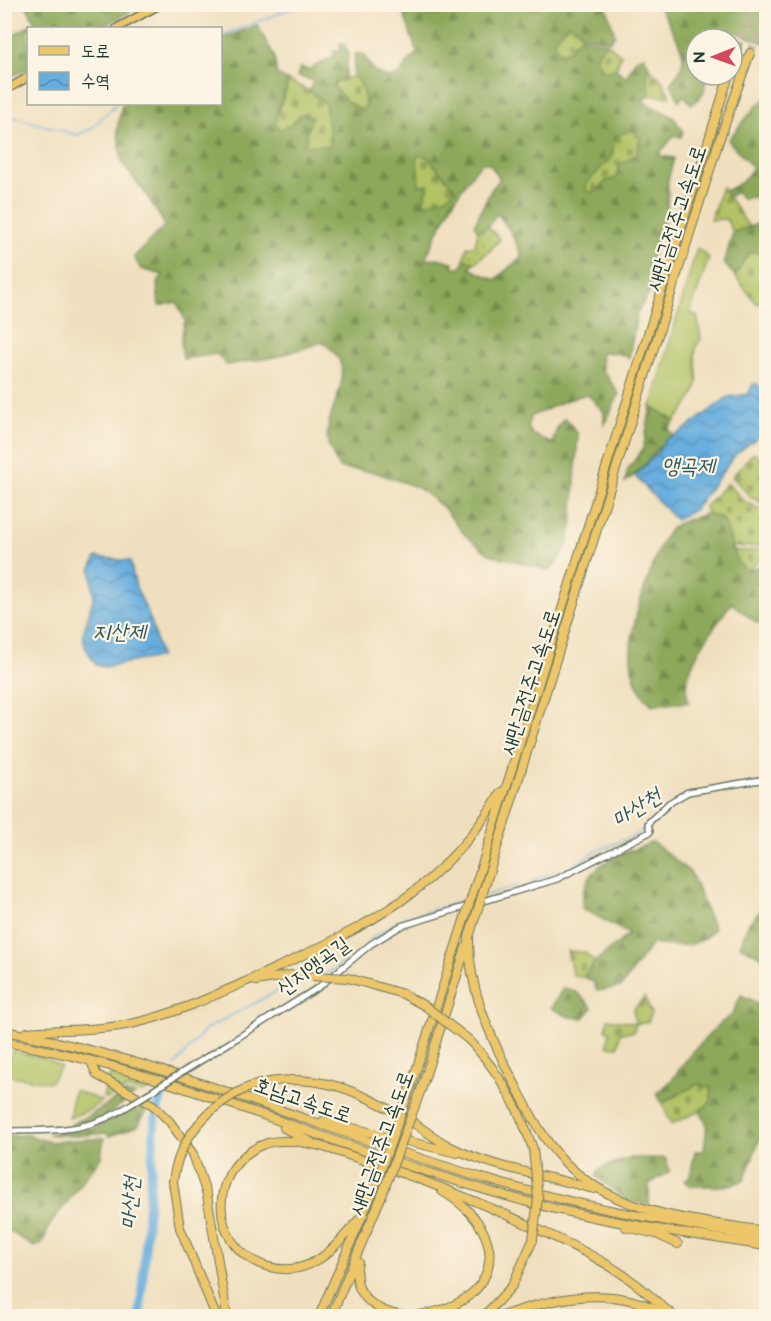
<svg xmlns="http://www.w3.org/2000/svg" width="771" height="1321" font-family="'Balsamiq Sans','Poor Story',sans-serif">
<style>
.grass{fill:#b2c265;stroke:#68804c;stroke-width:1.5}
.forest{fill:url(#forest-firs);stroke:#567247;stroke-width:1.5;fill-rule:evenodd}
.cemetery{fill:url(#cemetery-stones);stroke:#68804c;stroke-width:1.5}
.garden{fill:url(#garden-dots);stroke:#68804c;stroke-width:1.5}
.water{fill:url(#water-waves);stroke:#437689;stroke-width:1.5}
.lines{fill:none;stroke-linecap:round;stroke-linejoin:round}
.stream{stroke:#67aede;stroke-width:1.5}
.river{stroke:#67aede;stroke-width:9}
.highway-tunnel{stroke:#c6bfa2;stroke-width:8;stroke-dasharray:8 4;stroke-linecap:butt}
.minor-casing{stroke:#687664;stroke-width:8}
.major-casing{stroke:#687664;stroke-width:10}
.highway-casing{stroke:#687664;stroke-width:10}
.minor{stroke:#fff;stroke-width:5}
.major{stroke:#ecc669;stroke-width:7}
.highway{stroke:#ecc669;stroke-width:8}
.minor-bridge-casing{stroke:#687664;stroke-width:8;stroke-linecap:butt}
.highway-bridge-casing{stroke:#687664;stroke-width:10;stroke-linecap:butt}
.minor-bridge{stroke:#fff;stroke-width:5}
.highway-bridge{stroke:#ecc669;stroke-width:8}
.labels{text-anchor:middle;stroke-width:4.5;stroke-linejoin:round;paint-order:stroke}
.street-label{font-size:21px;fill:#1f3d34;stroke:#fcf5e5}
.water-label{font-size:22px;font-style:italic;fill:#31595e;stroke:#fcf5e5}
</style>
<defs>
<pattern id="forest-firs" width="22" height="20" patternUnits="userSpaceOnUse" patternTransform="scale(1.5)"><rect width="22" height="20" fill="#8da85a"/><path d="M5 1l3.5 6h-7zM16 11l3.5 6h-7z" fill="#738a4b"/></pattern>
<pattern id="cemetery-stones" width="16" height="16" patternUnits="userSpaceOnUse" patternTransform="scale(1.5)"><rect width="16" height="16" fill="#b2c265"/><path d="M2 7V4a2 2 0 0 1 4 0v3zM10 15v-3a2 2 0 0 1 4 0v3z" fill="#909f54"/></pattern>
<pattern id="garden-dots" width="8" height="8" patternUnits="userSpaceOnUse" patternTransform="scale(1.5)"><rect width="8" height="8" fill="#b2c265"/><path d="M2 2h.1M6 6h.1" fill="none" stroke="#909f54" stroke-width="1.8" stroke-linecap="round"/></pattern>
<pattern id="water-waves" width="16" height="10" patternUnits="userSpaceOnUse" patternTransform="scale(1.5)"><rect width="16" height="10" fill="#67aede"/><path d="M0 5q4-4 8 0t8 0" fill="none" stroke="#548fb5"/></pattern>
</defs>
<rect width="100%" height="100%" fill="#fcf5e5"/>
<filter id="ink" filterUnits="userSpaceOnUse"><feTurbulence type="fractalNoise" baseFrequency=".0167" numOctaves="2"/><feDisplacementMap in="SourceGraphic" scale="12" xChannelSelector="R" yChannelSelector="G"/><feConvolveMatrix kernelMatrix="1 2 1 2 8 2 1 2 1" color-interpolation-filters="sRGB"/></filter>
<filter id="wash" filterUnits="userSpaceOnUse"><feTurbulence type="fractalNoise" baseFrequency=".008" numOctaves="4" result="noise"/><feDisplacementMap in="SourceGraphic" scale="24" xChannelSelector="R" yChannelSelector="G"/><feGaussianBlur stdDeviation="1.35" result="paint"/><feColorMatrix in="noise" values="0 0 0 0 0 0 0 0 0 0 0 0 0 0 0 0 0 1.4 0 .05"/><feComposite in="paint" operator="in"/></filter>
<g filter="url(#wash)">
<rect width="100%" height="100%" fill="#f0dfbe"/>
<!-- grass -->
<g class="grass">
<path d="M697 248 709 258 691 310 693 315H697L701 339C689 351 700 371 697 385 694 398 683 411 675 421L651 407Z"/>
<path d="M12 1051 46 1058 61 1067 50 1082 11 1076 8 1067Z"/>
<path d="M110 1074 152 1087 143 1093 126 1089 106 1099 103 1097Z"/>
<path d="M74 1090 102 1101 91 1109 69 1118Z"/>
</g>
<!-- forest -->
<g class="forest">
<path d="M26 5H143L100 28H28V69L5 79V40L35 22Z"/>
<path d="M392 5H406L409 8 420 6 425 15H441L453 5H606L615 35 610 41 582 35 575 27 569 50 580 37 607 43 598 53 604 71 616 69 626 77 636 59 644 56 650 68 647 77 650 95 642 101 673 117 683 131 681 137 675 135 658 155 674 158 668 180 667 215 653 249 651 290 637 313 629 358 617 353 601 352 602 369 619 394 604 426V412L588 395C573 395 548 410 531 416L528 427 532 434 552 444 558 426 565 418 578 434 572 527 566 547 551 571 489 554 464 534 443 507 417 487 374 472 339 468C336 460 329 450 328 442 322 407 367 371 322 342L280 356 227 365 217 354 183 359 181 342 185 320 177 302 159 306 157 284 163 275 141 269 134 257 165 225 146 194 122 163 117 129 122 104H220L221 39 257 25 274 55 277 75 289 81 277 110 290 125 301 114 312 117 325 103 309 91 314 81 297 76 300 67 308 70 334 56V51H341L340 43 345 45 348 53 345 77 338 80 334 86 348 102 361 110 367 105 359 81 353 77 355 54H363L375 72 389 78 399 74 417 52 403 12ZM615 136 616 178 587 183 612 157ZM426 156 455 189 423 202 429 185H419ZM482 163H489L500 179 491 190 474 225 478 231 488 227 497 213 511 232 522 256 495 280 469 268 474 263 464 259 462 266 455 269 453 262 438 258 425 260C437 231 460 185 482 163Z"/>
<path d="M657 5H766V44L730 30 712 32 711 39H696V75H706L704 93 692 105 684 95 679 101 671 83C677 75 683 68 683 57 682 44 665 15 657 5Z"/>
<path d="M766 98V203L758 196 743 199 736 192 728 197 725 191 742 182 753 168 728 140 757 105Z"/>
<path d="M766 221V296L761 283 765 270 748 254 735 276 724 263 733 232Z"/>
<path d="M651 407 675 421 669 429 673 436C659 442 644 471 625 482L628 469 643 449Z"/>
<path d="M707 513 724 520 738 563 748 570 766 564V621L757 623 731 603C714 630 678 668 689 702L652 705C615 672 635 615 649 576 655 560 659 543 670 530 677 521 697 518 707 513Z"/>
<path d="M653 842 691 873 714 929C698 949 676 947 652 944L621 987 597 991 593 981 583 977 597 960 629 934 582 908C582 861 617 857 653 842Z"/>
<path d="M766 905V959L740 946 748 924Z"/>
<path d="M563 988C577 989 583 998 592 1008L584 1018 569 1017 551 1008Z"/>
<path d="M741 995 766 1007V1135L759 1141 744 1180C725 1189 709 1185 690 1186L684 1181 690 1176 695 1151H704L707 1125 700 1111 711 1101 698 1084 662 1103 657 1094 672 1080 689 1056 719 1024 732 1015Z"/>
<path d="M125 1093 135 1095 104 1117 70 1125 94 1113Z"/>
<path d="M146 1100 147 1110 138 1126 109 1136 107 1133 72 1136 48 1134 97 1127Z"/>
<path d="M28 1135 49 1142 104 1138 101 1157 50 1225 42 1244 34 1247 5 1228V1136Z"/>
<path d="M629 1158H665L670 1171 649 1184V1205L626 1200 596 1176 599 1169Z"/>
</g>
<!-- cemetery -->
<g class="cemetery">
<path d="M568 24 575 27 582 35 569 50 560 53 555 45 556 39Z"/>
<path d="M607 43 621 55 616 69 604 71 597 61 598 53Z"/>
<path d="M650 68 663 82 671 97 650 95 647 77Z"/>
<path d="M353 77 359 81 367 105 361 110 348 102 333 86 338 80Z"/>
<path d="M289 81 309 91 325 103 331 146 303 145 312 117 301 114 290 125 280 130 275 122Z"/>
<path d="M632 130 640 139 636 155 619 165 616 178 606 181 595 192H586L587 183 612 157 615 136Z"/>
<path d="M417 156H426L455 189C446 200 436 201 423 203L429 185H419Z"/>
<path d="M722 187 749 227 733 232 726 219 710 220Z"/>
<path d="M756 252 765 259 761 283 766 296 757 304 735 276 748 254Z"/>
<path d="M756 453 766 468V504L752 498 732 477 751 455Z"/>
<path d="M727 483 745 502 766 511V546L733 547 724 520 707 513 705 507Z"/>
<path d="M766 550V554L748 570 738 563 734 551Z"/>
<path d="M567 951 584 952 595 962 583 977 573 976Z"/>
<path d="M645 997 651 1013 648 1022 636 1024 633 1032 620 1033 618 1047 607 1046 610 1032 606 1030 608 1019 636 1023 633 1010Z"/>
<path d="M698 1084 711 1088V1101L700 1111 671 1124 662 1103Z"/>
</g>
<!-- garden -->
<path class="garden" d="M488 227 500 239 490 251 474 263 464 259 467 247 475 245 478 231Z"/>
<!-- water -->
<g class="water">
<path d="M753 384H758L766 399V431L736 454 694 510 676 520 635 476 658 452 665 440 681 432 728 397 748 394Z"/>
<path d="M96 557 130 561 136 587 152 623 160 657 104 667 96 665 85 647 83 634 94 596 91 569Z"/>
</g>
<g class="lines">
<!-- stream -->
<g class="stream">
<path d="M220 36 303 4"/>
<path d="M4 114 77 135 91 129 116 104"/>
<path d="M531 881 567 870 598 850 635 836 683 800 707 792 766 782"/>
<path d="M486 895 517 886"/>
<path d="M371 939 402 919 467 900"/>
<path d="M324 974 336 969 347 957"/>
<path d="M175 1065 206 1029 281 989 311 979"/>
</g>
<!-- river -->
<path class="river" d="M140 1316 155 1120 162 1094"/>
</g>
</g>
<g filter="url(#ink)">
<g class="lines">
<!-- highway-tunnel -->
<g class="highway-tunnel">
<path d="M737 49 754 4"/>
<path d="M750 53 766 13"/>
</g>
<!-- minor casing -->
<g class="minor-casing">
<g id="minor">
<path d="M205 1058 319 987 371 944 401 926 557 879 650 832 648 823 669 803 688 792 766 779"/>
<path d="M4 1131C57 1130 88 1134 133 1103"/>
</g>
</g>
<!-- major casing -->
<g class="major-casing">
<g id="major">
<path d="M117 28 161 4"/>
<path d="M4 91 28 77"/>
</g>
</g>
<!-- highway casing -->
<g class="highway-casing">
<g id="highway">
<path d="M732 65 737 49"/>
<path d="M490 870 718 144 750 53"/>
<path d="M479 874 729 75"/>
<path d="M469 937C468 985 487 1029 508 1071 524 1100 538 1133 560 1157 611 1215 696 1220 766 1231"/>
<path d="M348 978 403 994"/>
<path d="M256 981 292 975"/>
<path d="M4 1031C170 1061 326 1132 486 1179 578 1207 672 1222 766 1239"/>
<path d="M27 1032C64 1029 99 1031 135 1023 179 1013 222 992 263 974 366 926 441 893 501 792"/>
<path d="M469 1040C500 1072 519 1107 533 1149"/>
<path d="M4 1042C149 1066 286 1127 425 1171 468 1185 512 1199 556 1209 625 1225 696 1235 766 1246"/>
<path d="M91 1062 97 1075 153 1105 170 1122 193 1154 207 1195 227 1316"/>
<path d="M412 1083 458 939"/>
<path d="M252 1086C313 1068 363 1092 415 1124 426 1131 437 1140 449 1146 494 1169 546 1175 594 1189"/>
<path d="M422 1087 466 947"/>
<path d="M323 1121 457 1153"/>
<path d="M284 1128 311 1142"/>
<path d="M173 1182 180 1228 216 1316"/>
<path d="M364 1214C337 1243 315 1279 269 1267 254 1263 241 1254 232 1241 219 1221 218 1194 230 1173 241 1155 260 1141 282 1141 312 1140 341 1153 369 1162 426 1180 479 1202 533 1227 569 1244 605 1260 636 1284 649 1294 661 1306 674 1316"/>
<path d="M626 1227 656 1234 678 1244"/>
<path d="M358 1262C350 1295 376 1313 406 1316"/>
<path d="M319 1316 374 1189"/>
<path d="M331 1316 382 1195"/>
<path d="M410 1316C498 1309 519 1237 442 1191"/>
<path d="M484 1316 512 1286 533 1240"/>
<path d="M502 1316C555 1297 618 1283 667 1316"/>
</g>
</g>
<!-- minor -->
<use href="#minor" class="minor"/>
<!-- major -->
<use href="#major" class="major"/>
<!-- highway -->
<use href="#highway" class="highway"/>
<!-- minor-bridge casing -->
<g class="minor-bridge-casing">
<path id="minor-bridge" d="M133 1103 205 1058"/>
</g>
<!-- highway-bridge casing -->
<g class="highway-bridge-casing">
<g id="highway-bridge">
<path d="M469 937 490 870"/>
<path d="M458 939 479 874"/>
<path d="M292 975 348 978"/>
<path d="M403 994 425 1006 469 1040"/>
<path d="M533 1149 538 1198 533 1240"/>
<path d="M173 1182C178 1138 211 1102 252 1086"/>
<path d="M374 1189 412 1083"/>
<path d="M382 1195 422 1087"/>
</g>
</g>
<!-- minor-bridge -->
<use href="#minor-bridge" class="minor-bridge"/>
<!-- highway-bridge -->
<use href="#highway-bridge" class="highway-bridge"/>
</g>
</g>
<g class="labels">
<!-- street labels -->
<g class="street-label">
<text transform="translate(676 218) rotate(-72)" y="7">새만금전주고속도로</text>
<text transform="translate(530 682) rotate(-72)" y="7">새만금전주고속도로</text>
<text transform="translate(313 966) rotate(-36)" y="7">신지앵곡길</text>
<text transform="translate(303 1100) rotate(19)" y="7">호남고속도로</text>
<text transform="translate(381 1143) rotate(-70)" y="7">새만금전주고속도로</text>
</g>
<!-- water labels -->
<g class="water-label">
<text x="688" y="473">앵곡제</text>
<text x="119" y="639">지산제</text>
<text transform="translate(636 807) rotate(-32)" y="8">마산천</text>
<text transform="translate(129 1203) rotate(-86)" y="8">마산천</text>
</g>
</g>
<!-- margin -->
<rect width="771" height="1321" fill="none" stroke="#fcf5e5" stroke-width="24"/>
<!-- legend -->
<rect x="27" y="27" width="195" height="78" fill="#fcf5e5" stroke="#a4ab9e" stroke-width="1.5"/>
<rect x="39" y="46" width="30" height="9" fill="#ecc669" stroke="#a4ab9e" stroke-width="1.5"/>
<text x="81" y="57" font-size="18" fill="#1f3d34">도로</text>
<rect x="39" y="72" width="30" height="18" fill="url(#water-waves)" stroke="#a4ab9e" stroke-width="1.5"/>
<text x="81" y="87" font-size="18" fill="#1f3d34">수역</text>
<!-- north arrow -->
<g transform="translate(714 57) rotate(269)"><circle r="28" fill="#fcf5e5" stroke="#a4ab9e" stroke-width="1.5"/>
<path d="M0-4.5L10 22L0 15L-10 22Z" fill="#d1495b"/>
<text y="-9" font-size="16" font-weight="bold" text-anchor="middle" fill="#1f3d34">N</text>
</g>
</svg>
